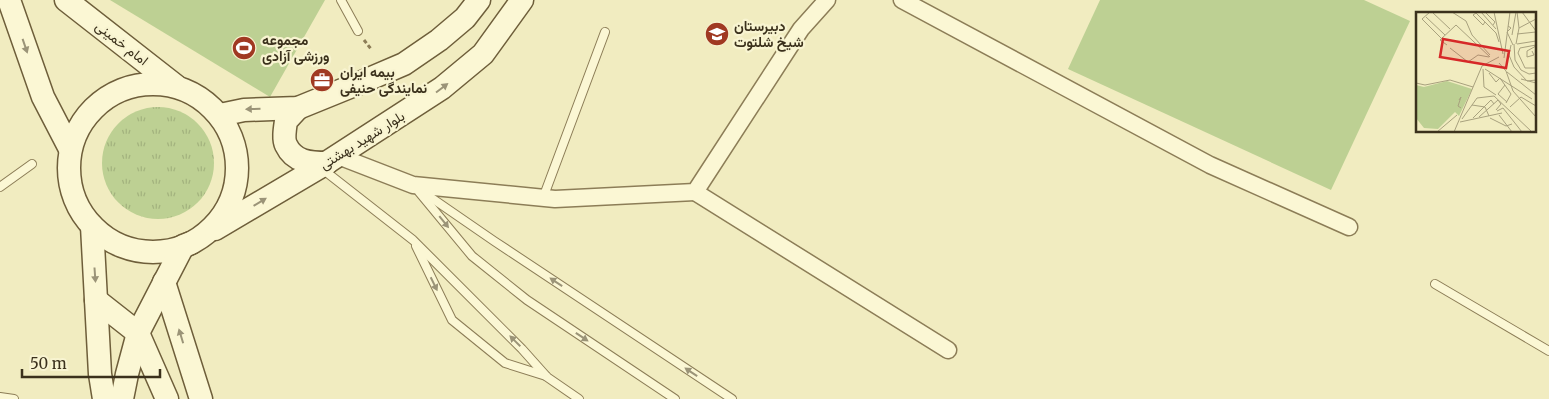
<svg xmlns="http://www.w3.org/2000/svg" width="1549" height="399" font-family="Merriweather,Vazirmatn,serif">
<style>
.grass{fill:url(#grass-tufts)}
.pitch{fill:#bdd093}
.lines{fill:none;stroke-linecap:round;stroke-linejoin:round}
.service-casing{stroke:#8c7d57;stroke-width:10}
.minor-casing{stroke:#8c7d57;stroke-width:19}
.secondary-casing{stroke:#6e5e3a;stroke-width:25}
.path{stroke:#8c7d57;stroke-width:3;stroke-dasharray:4 2.5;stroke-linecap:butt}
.service{stroke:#fbf7d4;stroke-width:8}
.minor{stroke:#fbf7d4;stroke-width:16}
.secondary{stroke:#fbf7d4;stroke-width:22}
.oneway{fill:#9b9478}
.labels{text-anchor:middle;stroke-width:4.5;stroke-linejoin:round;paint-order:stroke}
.poi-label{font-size:14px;font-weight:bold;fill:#3b311c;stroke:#f8f4d1;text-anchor:start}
.street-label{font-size:14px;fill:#3b311c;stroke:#f8f4d1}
.inset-road{fill:none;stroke:#a8a17e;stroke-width:1}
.view{fill:#d62828;fill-opacity:0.15;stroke:#d62828;stroke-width:2.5}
.inset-edge{fill:none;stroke:#3b311c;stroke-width:2.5}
</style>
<defs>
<pattern id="grass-tufts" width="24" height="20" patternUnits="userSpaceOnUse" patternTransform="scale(1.25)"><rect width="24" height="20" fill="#bdd093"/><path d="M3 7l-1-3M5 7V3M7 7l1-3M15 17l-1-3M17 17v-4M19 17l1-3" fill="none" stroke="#a3b37e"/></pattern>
</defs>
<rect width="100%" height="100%" fill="#f1ecc0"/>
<!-- grass -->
<circle class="grass" cx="158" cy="163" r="56"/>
<!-- pitch -->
<g class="pitch">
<path d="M110 0H325L270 97Z"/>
<path d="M1100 0H1364L1410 21 1331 190 1068 69Z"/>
</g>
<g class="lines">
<!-- service casing -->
<g class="service-casing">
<g id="service">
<path d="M341 0 358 31"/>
<path d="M321 168 413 240 522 349 547 377 579 399"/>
<path d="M0 187 32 164"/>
<path d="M420 190 494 241 732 399"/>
<path d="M419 192 472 256 527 300 675 399"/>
<path d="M543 198 605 32"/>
<path d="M416 246 452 320 505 363 546 376"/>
<path d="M1435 284 1549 351"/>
<path d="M0 397 14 399"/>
</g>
</g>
<!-- minor casing -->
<g class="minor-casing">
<g id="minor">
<path d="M902 0 1210 165 1349 227"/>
<path d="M338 156 413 185 555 199 695 192 801 29 827 0"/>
<path d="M695 192 948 350"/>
</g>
</g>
<!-- secondary casing -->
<g class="secondary-casing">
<g id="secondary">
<path d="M9 0 43 97 70 149"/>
<path d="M66 0 176 86"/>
<circle cx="153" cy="168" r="84"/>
<path d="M298 108 286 121C285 128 283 139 286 145 294 162 310 163 327 163"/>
<path d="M220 115 244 110 298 108 362 82 404 64 439 40 465 18 479 0"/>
<path d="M92 226 100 374 104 399"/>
<path d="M215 229 320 167 442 88 483 54 522 0"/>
<path d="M164 282 201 399"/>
<path d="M96 300 138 333 167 399"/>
<path d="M122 399 127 374 138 333 183 246 191 243"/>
</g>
</g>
<!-- path -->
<path class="path" d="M364 40 371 49"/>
<!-- service -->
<use href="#service" class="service"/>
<!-- minor -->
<use href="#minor" class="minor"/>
<!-- secondary -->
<use href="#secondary" class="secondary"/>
</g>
<!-- one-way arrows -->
<defs><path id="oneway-solid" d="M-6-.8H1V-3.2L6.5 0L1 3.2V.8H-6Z" transform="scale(1.25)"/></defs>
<g class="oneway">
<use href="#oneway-solid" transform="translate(25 46) rotate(71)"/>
<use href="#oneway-solid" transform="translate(442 88) rotate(-37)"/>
<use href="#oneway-solid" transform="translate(253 109) rotate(178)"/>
<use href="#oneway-solid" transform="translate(260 202) rotate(-31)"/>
<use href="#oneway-solid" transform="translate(444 222) rotate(51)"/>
<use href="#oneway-solid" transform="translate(95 275) rotate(86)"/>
<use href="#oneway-solid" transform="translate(556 282) rotate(-146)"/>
<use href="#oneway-solid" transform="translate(434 284) rotate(64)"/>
<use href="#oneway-solid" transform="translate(181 336) rotate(-107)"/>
<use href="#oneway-solid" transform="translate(582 337) rotate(34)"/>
<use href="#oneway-solid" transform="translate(515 341) rotate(-135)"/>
<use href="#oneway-solid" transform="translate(691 372) rotate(-146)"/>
</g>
<!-- icons -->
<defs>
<g id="school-disc" transform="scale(1.25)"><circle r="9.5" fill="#a03922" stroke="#f8f4d1"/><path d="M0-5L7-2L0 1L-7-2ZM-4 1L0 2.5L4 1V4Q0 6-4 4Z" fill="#fff"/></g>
<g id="stadium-disc" transform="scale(1.25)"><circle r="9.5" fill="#a03922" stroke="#f8f4d1"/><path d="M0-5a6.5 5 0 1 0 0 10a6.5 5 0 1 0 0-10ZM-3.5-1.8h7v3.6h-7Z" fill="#fff"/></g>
<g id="office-disc" transform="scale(1.25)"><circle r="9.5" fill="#a03922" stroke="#f8f4d1"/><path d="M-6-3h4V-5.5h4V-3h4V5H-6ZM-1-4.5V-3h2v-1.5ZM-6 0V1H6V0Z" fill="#fff"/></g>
</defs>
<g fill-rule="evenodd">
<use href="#school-disc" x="717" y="34"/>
<use href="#stadium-disc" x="244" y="48"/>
<use href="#office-disc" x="322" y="80"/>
</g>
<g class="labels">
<!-- poi labels -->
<g class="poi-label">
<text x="734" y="31">دبیرستان<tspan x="734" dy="16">شیخ شلتوت</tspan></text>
<text x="262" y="45">مجموعه<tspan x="262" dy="16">ورزشی آزادی</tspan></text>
<text x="340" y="77">بیمه ایران<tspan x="340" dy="16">نمایندگی حنیفی</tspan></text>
</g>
<!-- street labels -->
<g class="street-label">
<text transform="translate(122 43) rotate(38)" y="5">امام خمینی</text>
<text transform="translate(362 140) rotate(-32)" y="5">بلوار شهید بهشتی</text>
</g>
</g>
<!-- overview -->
<g transform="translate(1416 12)">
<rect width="120" height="120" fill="#f1ecc0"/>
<path d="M31 69 56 77 43 104 39 100 22 117 8 116 0 106V73L8 75Z" fill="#bdd093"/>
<path class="inset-road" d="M14 0 6 7 25 26M16 0 34 17M36 0 50 9 56 23 74 43M65 0 80 17M69 0 79 10 77 13M78 0 87 42M106 0 120 19M10 5 29 23M69 10 67 13 57 3 60 1 80 21 83 30M92 14 95 16 91 20 97 33M103 16 120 7M101 22 120 20M96 23 100 0M98 32 99 48 105 58 113 62 120 61M100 32 103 16 101 0M101 32 120 29M31 33 24 28 40 13 74 45M95 33 93 43 98 55 111 69 120 68M120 33 104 36 102 41 109 56H120M34 36 52 50 62 43 73 45M116 39 118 43 111 45V39L120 34M88 46 94 0M83 51 90 59 97 79 120 105M67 57 68 75 80 83M69 57 116 87M91 60 120 83M73 61 80 70 84 66 95 82 90 91M105 67 120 71M0 71 9 73 34 68 57 75M89 73 82 82 91 90M43 88 45 85 42 94 45 96M56 93 69 95 73 104M94 95 105 85 120 94M81 99 87 96 106 120M83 103 96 120M63 105 82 88 85 92 80 98M57 106 75 88 78 92M74 106 90 114 96 112M46 107 61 86 78 84 116 120M44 110 86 101M21 120 41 103M38 120 66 54 83 45"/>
<path class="view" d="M27 27 93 39 90 56 24 45Z"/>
<rect width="120" height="120" class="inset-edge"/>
</g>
<!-- scale -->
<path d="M22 369v8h138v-8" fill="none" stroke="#3b311c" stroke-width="2.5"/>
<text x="30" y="369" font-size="15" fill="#3b311c" stroke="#f8f4d1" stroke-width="4" paint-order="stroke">50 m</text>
</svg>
